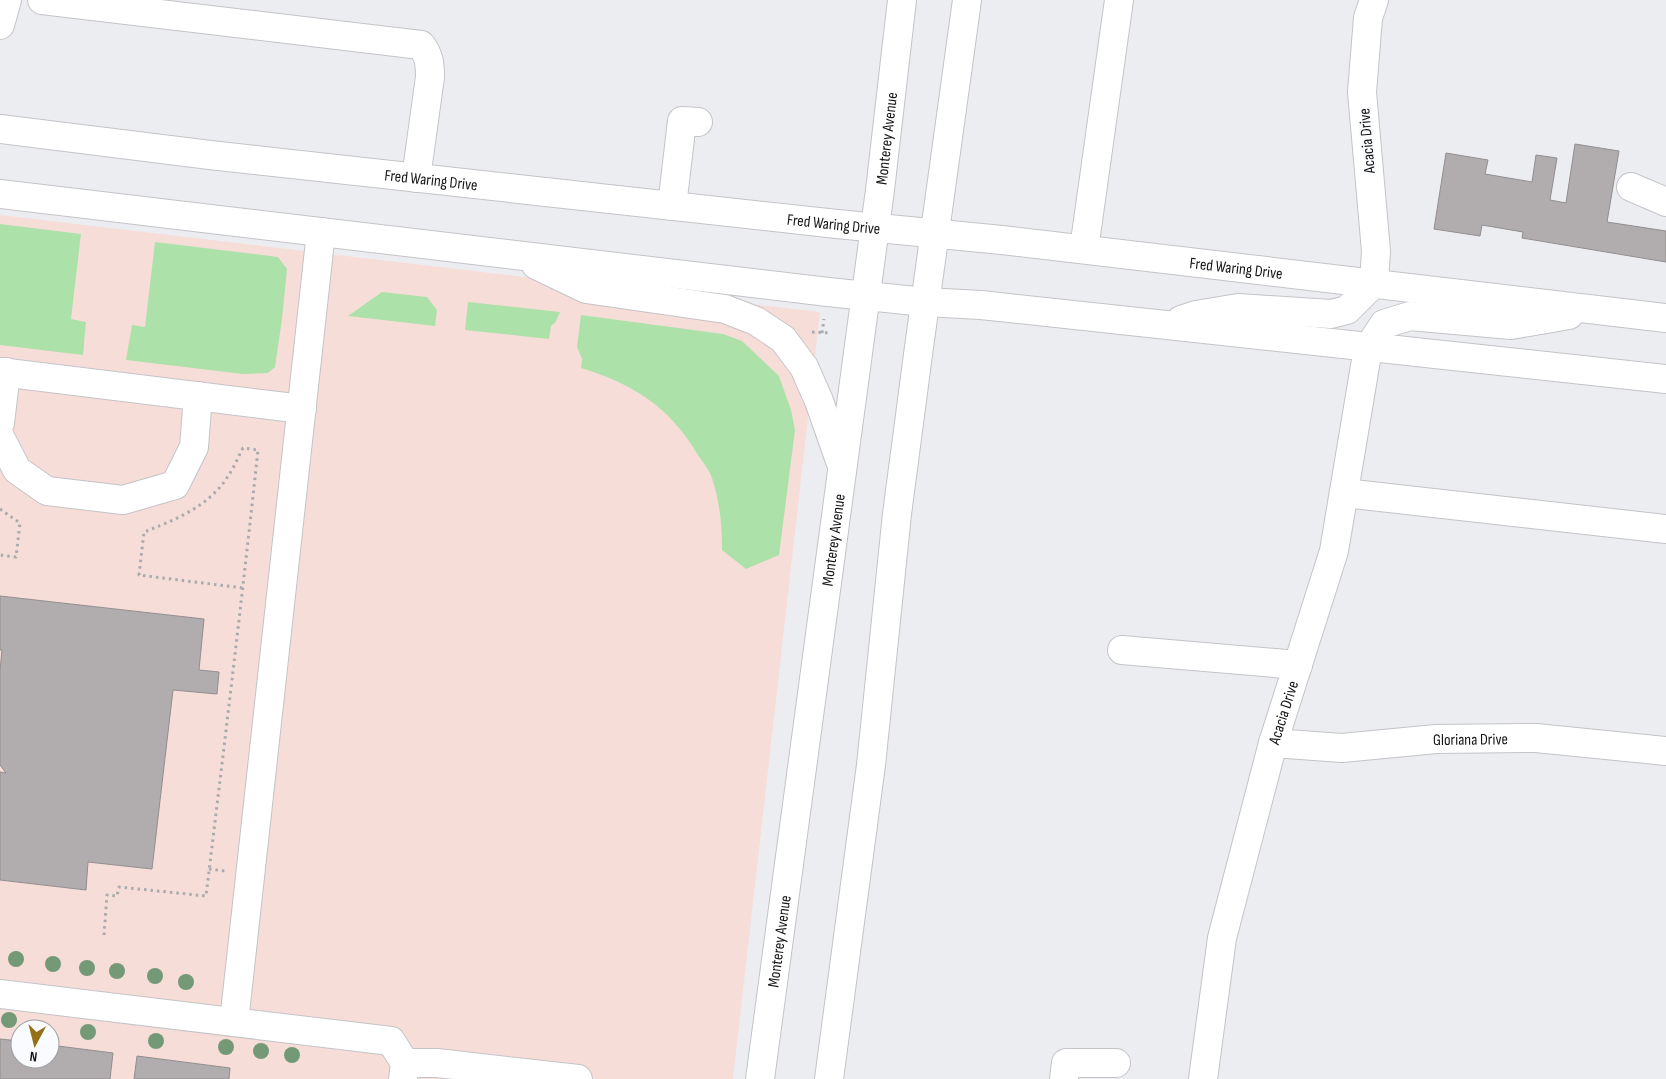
<svg xmlns="http://www.w3.org/2000/svg" width="1666" height="1079" font-family="'Sofia Sans Condensed',sans-serif">
<style>
.education{fill:#f7ddd8;fill-rule:evenodd}
.green{fill:#ade1aa}
.building{fill:#b1adae;stroke:#928e8f}
.lines{fill:none;stroke-linecap:round;stroke-linejoin:round}
.minor-casing{stroke:#c4c4c8;stroke-width:30}
.major-casing{stroke:#c4c4c8;stroke-width:30}
.path{stroke:#a9aaad;stroke-width:3;stroke-dasharray:2.5 4;stroke-linecap:butt}
.minor{stroke:#fff;stroke-width:28}
.major{stroke:#fff;stroke-width:28}
.tree{fill:#739977}
.labels{text-anchor:middle;stroke-width:4.5;stroke-linejoin:round;paint-order:stroke}
.street-label{font-size:16px;fill:#151516;stroke:#fafbfe}
</style>
<rect width="100%" height="100%" fill="#ecedf1"/>
<!-- education -->
<path class="education" d="M0 215 820 312 733 1079H0ZM20 1029H50V1059H20Z"/>
<!-- green -->
<g class="green">
<path d="M0 224 81 234 71 319 86 322 83 355 0 345Z"/>
<path d="M155 242 278 257 287 269 282 319 275 367 268 373 243 374 126 360 132 325 145 327Z"/>
<path d="M382 292 427 297 437 310 435 326 348 316Z"/>
<path d="M468 302 560 312 555 323 551 326 549 339 465 330Z"/>
<path d="M581 315 723 334 742 341 779 376 791 410 795 430 779 555 746 569 722 550C722 526 720 502 712 478 709 470 703 462 698 455 670 407 633 384 581 368L582 359 577 347Z"/>
</g>
<!-- building -->
<g class="building">
<path d="M1575 144 1619 151 1607 222 1666 231V262L1522 238 1523 232 1482 225 1480 236 1434 229 1446 153 1488 160 1485 174 1532 182 1536 155 1557 158 1550 200 1566 203Z"/>
<path d="M0 596 204 619 199 670 219 672 217 694 173 690 152 869 88 862 86 890 0 880V772L6 773 0 765V670L2 650H0Z"/>
<path d="M0 1039 20 1041V1059H50V1045L113 1053 110 1079H0Z"/>
<path d="M137 1056 230 1068 229 1079H134Z"/>
</g>
<g class="lines">
<!-- minor casing -->
<g class="minor-casing">
<g id="minor">
<path d="M42 0 421 45C429 55 430 64 430 77L416 178"/>
<path d="M0 25 7 0"/>
<path d="M1631 187 1666 202"/>
<path d="M672 206 682 121 698 122"/>
<path d="M1084 249 1119 0"/>
<path d="M1374 283 1376 251 1362 92 1368 18 1374 0"/>
<path d="M0 372 302 409"/>
<path d="M0 423 6 372"/>
<path d="M0 437 17 470 47 491 123 500 175 485 194 447 198 396"/>
<path d="M1344 493 1666 529"/>
<path d="M1122 650 1298 665"/>
<path id="s1" d="M1273 743 1342 748 1436 739 1536 738 1666 751"/>
<path d="M0 994 391 1041 405 1063 403 1079"/>
<path d="M234 1022 321 232"/>
<path d="M405 1063H437L578 1079"/>
<path d="M1064 1079 1066 1063H1116"/>
<path id="s2" d="M1203 1079 1222 938 1273 743 1334 551 1368 348"/>
</g>
</g>
<!-- major casing -->
<g class="major-casing">
<g id="major">
<path id="s3" d="M0 129 210 155 837 224 1002 240 1666 318"/>
<path d="M0 194 828 292 925 302 981 305 1666 379"/>
<path d="M536 265 586 289 725 309 756 321 783 339 804 367 819 401 840 461"/>
<path d="M1181 320 1196 315 1238 308 1331 314 1347 310 1374 283"/>
<path d="M1368 348 1384 324 1410 316 1511 325 1569 315"/>
<path id="s4" d="M760 1079 880 190 902 0"/>
<path d="M829 1079 871 765 897 514 919 347 967 0"/>
</g>
</g>
<!-- path -->
<g class="path">
<path d="M812 332 831 333"/>
<path d="M822 333 824 319"/>
<path d="M0 509 20 523 16 557 0 555"/>
<path d="M209 869 225 871"/>
<path d="M104 935 107 895 117 896 119 887 206 896C224 748 242 599 258 450L243 448C238 457 234 468 228 476 210 506 175 520 144 532L139 575 243 588"/>
</g>
<!-- minor -->
<use href="#minor" class="minor"/>
<!-- major -->
<use href="#major" class="major"/>
</g>
<!-- trees -->
<g class="tree">
<circle cx="16" cy="959" r="8"/>
<circle cx="53" cy="964" r="8"/>
<circle cx="87" cy="968" r="8"/>
<circle cx="117" cy="971" r="8"/>
<circle cx="155" cy="976" r="8"/>
<circle cx="186" cy="982" r="8"/>
<circle cx="9" cy="1020" r="8"/>
<circle cx="88" cy="1032" r="8"/>
<circle cx="156" cy="1041" r="8"/>
<circle cx="226" cy="1047" r="8"/>
<circle cx="261" cy="1051" r="8"/>
<circle cx="292" cy="1055" r="8"/>
</g>
<g class="labels">
<!-- street labels -->
<g class="street-label">
<text dy="6" stroke="none"><textPath href="#s4" startOffset="949">Monterey Avenue</textPath></text>
<text transform="translate(1366 141) rotate(-95)" y="6">Acacia Drive</text>
<text dy="6" stroke="none"><textPath href="#s3" startOffset="434">Fred Waring Drive</textPath></text>
<text dy="6" stroke="none"><textPath href="#s3" startOffset="839">Fred Waring Drive</textPath></text>
<text dy="6" stroke="none"><textPath href="#s3" startOffset="1244">Fred Waring Drive</textPath></text>
<text dy="6" stroke="none"><textPath href="#s4" startOffset="544">Monterey Avenue</textPath></text>
<text dy="6" stroke="none"><textPath href="#s2" startOffset="376">Acacia Drive</textPath></text>
<text dy="6" stroke="none"><textPath href="#s1" startOffset="198">Gloriana Drive</textPath></text>
<text dy="6" stroke="none"><textPath href="#s4" startOffset="139">Monterey Avenue</textPath></text>
</g>
</g>
<!-- north arrow -->
<g transform="translate(35 1044) rotate(187)"><circle r="24" fill="#fafbfe" stroke="#9e9fa1"/>
<path d="M0-4L9 19L0 12L-9 19Z" fill="#947018"/>
<text y="-8" font-size="14" font-weight="bold" text-anchor="middle" fill="#151516">N</text>
</g>
</svg>
